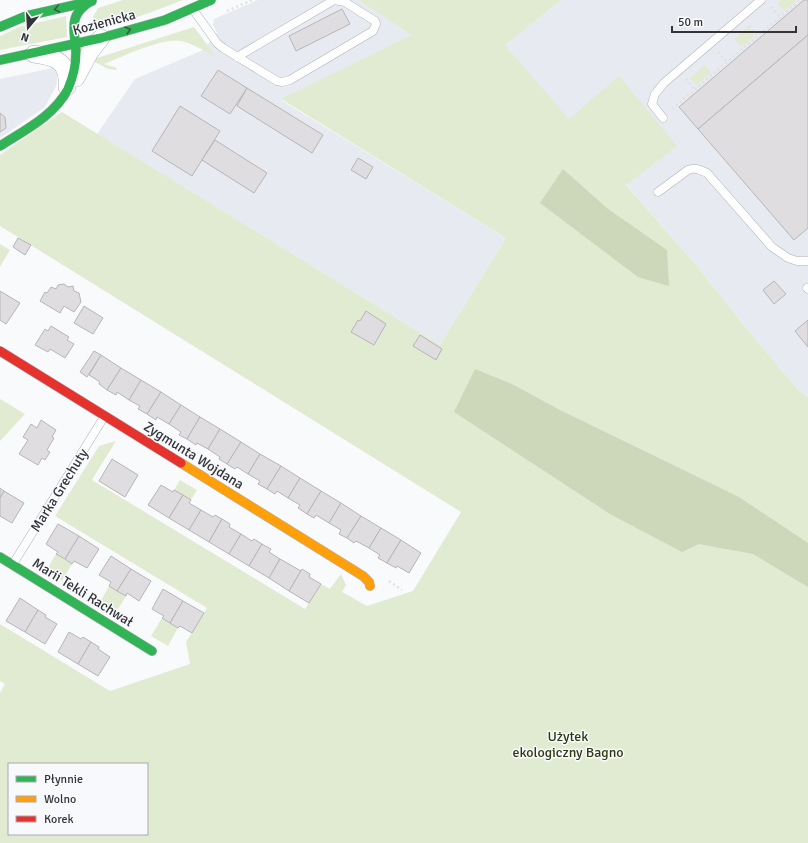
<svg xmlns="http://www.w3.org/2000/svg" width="808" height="843" font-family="Signika,sans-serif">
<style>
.built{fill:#e8eaf1}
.green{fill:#e1ebd2;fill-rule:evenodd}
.forest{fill:#cdd7b9}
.building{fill:#dfdddf;stroke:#b6b5b7}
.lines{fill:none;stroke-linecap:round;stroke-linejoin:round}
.lane-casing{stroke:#b0b1b4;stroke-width:9}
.street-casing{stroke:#b0b1b4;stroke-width:18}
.fast-casing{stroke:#b0b1b4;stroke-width:10}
.slow-casing{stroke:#b0b1b4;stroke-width:10}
.jam-casing{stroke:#b0b1b4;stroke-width:10}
.path{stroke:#e1e1e2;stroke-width:2.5;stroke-dasharray:2 3;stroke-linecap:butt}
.lane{stroke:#fefeff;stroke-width:8}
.street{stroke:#fefeff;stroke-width:17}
.fast{stroke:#30b455;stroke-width:9}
.slow{stroke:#ff9f0a;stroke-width:9}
.jam{stroke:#e5322d;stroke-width:9}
.oneway{stroke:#326142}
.labels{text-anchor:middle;stroke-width:3;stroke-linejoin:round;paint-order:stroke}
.street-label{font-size:14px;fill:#333438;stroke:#f8f9fd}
.park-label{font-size:14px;fill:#2e3a0e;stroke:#f8f9fd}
</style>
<rect width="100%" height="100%" fill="#f9fafc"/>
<!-- built -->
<g class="built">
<path d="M258 0H358L413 35 281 100 506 238 440 345 97 134 135 79 203 50 217 33 213 25 214 19Z"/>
<path d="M561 0H808V397L799 391 746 328 698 267 504 45Z"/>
<path d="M53 68 57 74V84L45 107 0 138V79Z"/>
</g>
<!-- green -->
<g class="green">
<path d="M123 0H183C166 6 110 31 95 23L93 17 98 8Z"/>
<path d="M358 0H561L505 45 569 119 619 76 677 146 626 185 698 267 746 328 799 391 808 397V843H0V693L5 684 0 681V624L110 691 190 664 186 642 207 608 55 516 99 446 116 441 92 480 305 609 321 584 330 589 341 574 346 585 342 592 367 606 413 591 461 512 0 226V155L62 112 440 345 506 238 281 99 412 35ZM9 764H147V834H9Z"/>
<path d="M781 0H796L784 11 777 3Z"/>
<path d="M66 16 67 37 0 50V36L19 27Z"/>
<path d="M194 27 218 59C207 52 194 44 181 41 164 37 121 57 104 64L117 68 116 70 108 69 93 61 97 58Z"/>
<path d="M748 28 755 36 741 47 734 39Z"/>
<path d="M704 65 711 73 696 85 690 78Z"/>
<path d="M0 244 10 250 0 267Z"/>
<path d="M0 399 25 414 0 441Z"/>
<path d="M180 480 197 490 191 500 174 490Z"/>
<path d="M56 554 72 564 62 581 46 571Z"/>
<path d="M109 586 126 596 115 614 99 604Z"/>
<path d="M162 618 178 628 168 646 151 636Z"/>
</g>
<!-- forest -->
<g class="forest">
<path d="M563 169 608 209 667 250 669 286 638 277 540 203Z"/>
<path d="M475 369 512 384 560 410 739 497 808 543V587L753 554 699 544 682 552 610 514 454 412Z"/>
</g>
<!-- building -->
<g class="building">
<path d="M804 0H808V35L698 129 679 107Z"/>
<path d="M342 9 350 24 296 51 289 36Z"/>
<path d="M808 35V228L794 240 698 129Z"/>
<path d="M218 70 247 88 230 114 201 96Z"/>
<path d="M247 88 323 135 312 153 237 106Z"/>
<path d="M180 106 220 131 192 176 152 151Z"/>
<path d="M0 113 5 117 6 128 0 132Z"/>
<path d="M215 140 267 173 254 193 202 160Z"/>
<path d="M358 158 373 167 366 179 351 170Z"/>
<path d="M18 238 31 245 25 255 13 247Z"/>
<path d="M774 281 786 294 774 304 763 290Z"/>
<path d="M64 284 68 287 73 286 74 291 79 293 81 302 74 312 64 306 60 313 40 301 45 292 47 293 51 287 56 289 58 285Z"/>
<path d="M0 291 20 303 6 324 0 320Z"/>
<path d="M84 306 103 318 93 334 74 323Z"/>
<path d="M366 311 386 324 374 345 351 332 358 320 360 321Z"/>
<path d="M808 320V347L795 331Z"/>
<path d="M51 326 69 337 67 340 74 344 65 358 50 349 48 352 35 345 45 329 48 331Z"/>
<path d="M420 335 442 349 436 360 413 346Z"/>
<path d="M94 351 101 355 87 377 80 372Z"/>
<path d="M101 355 121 368 107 390 99 384 100 382 89 375Z"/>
<path d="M121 368 141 380 129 400 117 392 116 395 107 390Z"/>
<path d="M141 380 161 392 147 414 138 409 140 406 129 400Z"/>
<path d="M161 392 181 405 169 424 157 417 156 420 147 414Z"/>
<path d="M181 405 200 417 187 439 179 435 181 432 169 424Z"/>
<path d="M200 417 220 429 208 449 197 443 196 445 187 439Z"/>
<path d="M41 420 56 430 52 437 54 438 47 450 50 452 45 460 42 458 38 465 19 454 28 440 23 437 31 424 37 428Z"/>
<path d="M220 429 241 442 227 464 219 459 220 457 208 449Z"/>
<path d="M241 442 260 454 248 474 237 467 235 469 227 464Z"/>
<path d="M260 454 281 466 267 489 258 484 260 481 248 474Z"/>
<path d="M112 459 138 475 125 497 99 481Z"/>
<path d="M281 466 300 478 288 498 277 491 275 494 267 489Z"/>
<path d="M300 478 321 491 307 514 298 508 300 505 288 498Z"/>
<path d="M161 485 173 492 174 490 183 495 169 518 148 505Z"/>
<path d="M0 488 4 491 0 498Z"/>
<path d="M4 491 24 503 12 523 0 516V498Z"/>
<path d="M321 491 341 503 329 523 316 515 314 518 307 514Z"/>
<path d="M183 495 191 500 189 503 201 510 189 530 169 518Z"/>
<path d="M341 503 361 516 347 538 339 534 341 530 329 523Z"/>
<path d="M201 510 213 517 215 515 222 519 209 542 189 530Z"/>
<path d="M361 516 381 528 369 548 356 541 354 543 347 538Z"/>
<path d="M222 519 230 524 229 527 241 534 229 554 209 542Z"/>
<path d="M58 524 79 536 65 559 56 554 58 552 46 544Z"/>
<path d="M381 528 401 540 387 563 378 558 380 555 369 548Z"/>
<path d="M241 534 252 541 254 539 262 544 249 566 229 554Z"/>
<path d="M79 536 99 549 87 568 74 561 72 564 65 559Z"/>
<path d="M401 540 421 553 409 573 397 566 396 568 387 563Z"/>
<path d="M262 544 271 549 269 552 280 559 269 578 249 566Z"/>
<path d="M111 556 131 569 117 591 109 586 111 582 99 575Z"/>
<path d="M280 559 301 571 289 591 269 578Z"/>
<path d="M131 569 151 581 139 601 127 593 126 596 117 591Z"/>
<path d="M302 569 310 574 309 577 321 584 309 603 289 591Z"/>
<path d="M163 589 183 601 170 623 162 618 164 616 152 609Z"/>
<path d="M20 598 38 610 25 632 6 621Z"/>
<path d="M183 601 204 613 192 633 180 626 178 628 170 623Z"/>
<path d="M38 610 46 615 45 617 57 624 45 644 25 632Z"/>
<path d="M69 632 81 639 83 637 91 642 78 664 58 652Z"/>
<path d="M91 642 99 647 98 649 110 657 98 676 78 664Z"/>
</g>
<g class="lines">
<!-- lane casing -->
<g class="lane-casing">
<g id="lane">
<path d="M192 8 217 43 223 48 277 81 282 82 290 80 373 31 376 24 375 21 345 2 334 0 237 57"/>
<path d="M663 118 652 104 655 94 664 83 761 0"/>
<path d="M658 192 688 170C695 167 700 170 707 173L772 247 788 258 797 261H808"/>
<path d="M807 288 808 289"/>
<path d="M13 564 104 417"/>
</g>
</g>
<!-- street casing -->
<g class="street-casing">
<g id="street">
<path d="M34 54C57 57 69 62 67 87"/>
<path d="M76 78 90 52 101 38"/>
</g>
</g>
<!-- fast casing -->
<g class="fast-casing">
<g id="fast">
<path d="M0 27 26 16 92 1"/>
<path d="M0 60 101 38 165 20 211 0"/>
<path d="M0 146C25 130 54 116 68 89 73 77 76 65 76 53 75 29 67 16 91 1"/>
<path d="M0 557 152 651"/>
</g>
</g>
<!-- slow casing -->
<g class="slow-casing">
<path id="slow" d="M181 463 363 576 369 582 370 586"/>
</g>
<!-- jam casing -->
<g class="jam-casing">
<path id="jam" d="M0 351 181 463"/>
</g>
<!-- path -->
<g class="path">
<path d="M771 7 780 17"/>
<path d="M227 11 252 0"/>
<path d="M749 26 758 36"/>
<path d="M718 52 727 62"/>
<path d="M686 79 695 90"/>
<path d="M672 109 800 0"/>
<path d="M389 581 402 590"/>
</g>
<!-- lane -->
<use href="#lane" class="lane"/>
<!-- street -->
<use href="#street" class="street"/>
<!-- fast -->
<use href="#fast" class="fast"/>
<!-- slow -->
<use href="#slow" class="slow"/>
<!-- jam -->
<use href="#jam" class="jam"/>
</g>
<!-- one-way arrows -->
<defs><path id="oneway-chevron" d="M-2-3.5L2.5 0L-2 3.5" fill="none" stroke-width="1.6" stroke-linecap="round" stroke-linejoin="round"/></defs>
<g class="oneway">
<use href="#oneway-chevron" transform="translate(57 9) rotate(168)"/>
<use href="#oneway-chevron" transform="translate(128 30) rotate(-16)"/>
</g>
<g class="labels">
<!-- street labels -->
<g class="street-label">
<text transform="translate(104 22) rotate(-15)" y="5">Kozienicka</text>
<text transform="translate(194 455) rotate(32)" y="5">Zygmunta Wojdana</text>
<text transform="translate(59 490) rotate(-58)" y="5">Marka Grechuty</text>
<text transform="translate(83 592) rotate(32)" y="5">Marii Tekli Rachwał</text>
</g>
<!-- park labels -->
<g class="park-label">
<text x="568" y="741">Użytek<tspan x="568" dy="16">ekologiczny Bagno</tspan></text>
</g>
</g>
<!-- legend -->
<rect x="8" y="763" width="140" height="72" fill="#f8f9fd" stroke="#a9aaae"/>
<rect x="16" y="776" width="20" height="6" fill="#30b455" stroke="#a9aaae"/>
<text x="44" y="783" font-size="12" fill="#333438">Płynnie</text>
<rect x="16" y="796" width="20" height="6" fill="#ff9f0a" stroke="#a9aaae"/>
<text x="44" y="803" font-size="12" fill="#333438">Wolno</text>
<rect x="16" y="816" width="20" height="6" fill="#e5322d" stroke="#a9aaae"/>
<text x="44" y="823" font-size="12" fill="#333438">Korek</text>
<!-- north arrow -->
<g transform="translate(28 28) rotate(198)" stroke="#f8f9fd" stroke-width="3" paint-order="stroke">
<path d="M0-3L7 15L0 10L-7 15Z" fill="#333438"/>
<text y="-6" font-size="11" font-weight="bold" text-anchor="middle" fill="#333438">N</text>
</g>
<!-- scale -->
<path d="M672 26v6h124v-6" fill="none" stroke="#333438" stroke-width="2"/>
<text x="678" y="26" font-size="12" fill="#333438" stroke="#f8f9fd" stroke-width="3" paint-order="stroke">50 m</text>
</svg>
